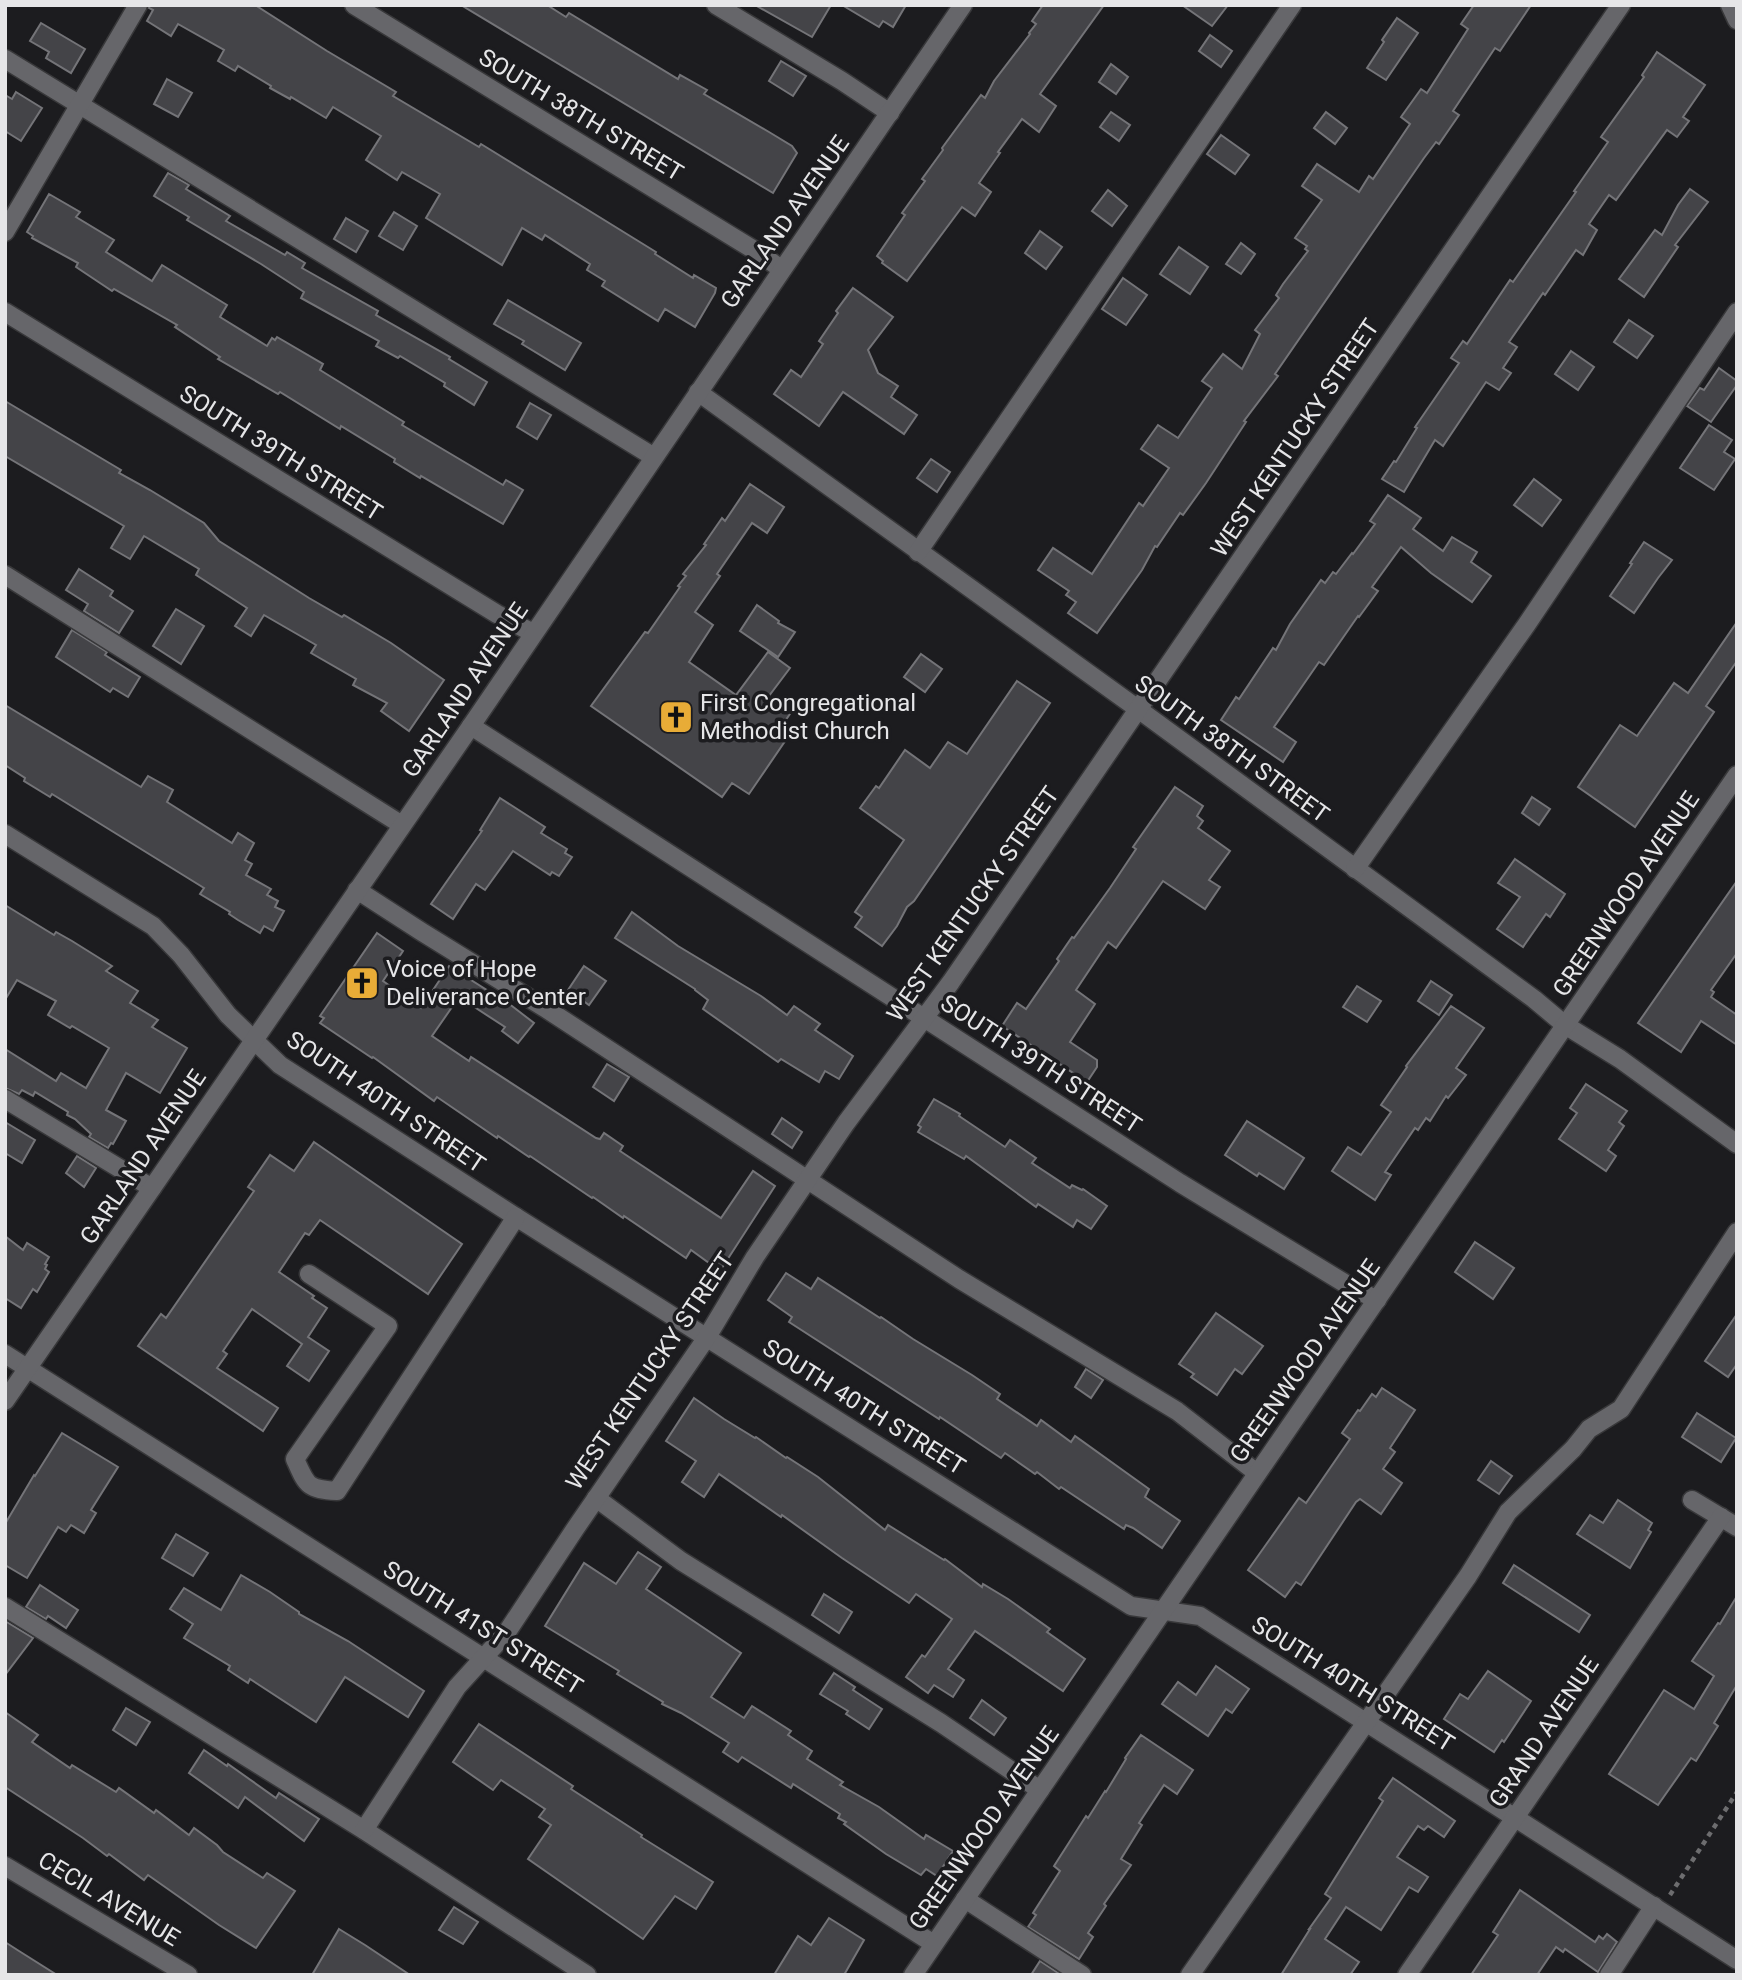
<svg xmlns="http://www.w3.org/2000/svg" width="1742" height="1980" font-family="Roboto,sans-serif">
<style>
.building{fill:#444448;stroke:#747478;stroke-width:2}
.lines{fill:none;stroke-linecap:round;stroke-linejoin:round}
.minor-casing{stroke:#38383a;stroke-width:21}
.path{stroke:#6d6d6f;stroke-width:4.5;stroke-dasharray:5 5;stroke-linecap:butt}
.minor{stroke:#66666a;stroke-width:18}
.labels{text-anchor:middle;stroke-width:7;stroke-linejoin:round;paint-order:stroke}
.street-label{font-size:24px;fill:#e6e6e8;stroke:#1c1c1f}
.poi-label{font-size:24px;fill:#e6e6e8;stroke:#1c1c1f;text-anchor:start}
</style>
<rect width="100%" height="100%" fill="#1c1c1f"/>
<!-- building -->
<g class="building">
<path d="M149 5H255L327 51 396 92 393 96 479 147 481 144 656 252 655 254 693 278 694 275 716 288 715 293 695 327 665 309 658 321 602 286 605 281 587 270 590 264 545 235 542 240 522 228 502 265 426 218 440 194 402 172 397 180 366 160 381 136 333 107 326 118 291 97 290 99 270 88 271 86 238 66 235 71 218 61 224 50 178 24 171 36 147 21 153 10 149 8Z"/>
<path d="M461 5H547L566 17 569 13 678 79 680 75 707 90 704 94 769 132 792 146 797 153 773 193Z"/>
<path d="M755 5H831L812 37Z"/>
<path d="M842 5H906L893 27 883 21 879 27Z"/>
<path d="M1043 5H1104L1040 94 1056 106 1039 132 1022 119 998 152 1000 153 979 183 991 192 975 216 962 207 907 281 882 263 883 261 877 256 905 215 902 213 925 181 922 179 943 150 942 148 981 95 985 98 994 81 1030 34 1029 33 1036 24 1032 21Z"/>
<path d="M1182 5H1228L1212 26Z"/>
<path d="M1474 5H1531L1500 51 1495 48 1453 111 1459 115 1448 131 1439 144 1436 142 1424 158 1275 374 1278 376 1244 421 1246 422 1206 483 1183 515 1180 513 1157 547 1155 546 1142 570 1097 633 1068 613 1076 602 1066 595 1069 591 1038 570 1053 548 1092 574 1139 503 1143 506 1169 468 1141 449 1158 425 1178 438 1212 388 1202 381 1223 354 1242 369 1260 334 1255 330 1279 298 1276 295 1283 284 1308 251 1305 249 1307 246 1295 238 1322 200 1302 186 1317 164 1359 192 1369 176 1373 179 1410 124 1401 117 1421 89 1427 93 1468 29 1461 24Z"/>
<path d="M1397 18 1418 33 1386 80 1367 68 1384 42 1382 40Z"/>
<path d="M41 23 85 49 71 73 46 58 49 52 30 41Z"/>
<path d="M1210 35 1232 51 1221 67 1199 51Z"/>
<path d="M1657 52 1705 85 1683 117 1689 121 1677 137 1667 130 1616 200 1609 195 1589 224 1597 230 1583 255 1576 250 1545 295 1543 293 1509 342 1517 347 1503 368 1511 373 1499 390 1486 382 1443 446 1435 440 1404 492 1382 479 1394 461 1396 462 1417 428 1415 427 1459 363 1451 358 1463 341 1467 344 1510 280 1513 282 1576 192 1574 191 1608 142 1601 137 1644 77 1642 75Z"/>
<path d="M781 61 806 76 793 96 769 81Z"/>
<path d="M1111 64 1128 77 1116 94 1099 82Z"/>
<path d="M167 79 192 93 178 117 154 104Z"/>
<path d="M16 92 42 108 21 141 5 131V95L12 99Z"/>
<path d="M1111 112 1130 125 1119 141 1100 127Z"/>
<path d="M1326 112 1347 128 1335 144 1314 128Z"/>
<path d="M1221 135 1249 155 1235 174 1207 154Z"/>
<path d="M168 173 189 185 186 189 230 216 226 221 285 255 287 252 305 263 302 268 378 311 376 315 450 357 449 359 487 382 474 405 444 386 445 383 400 356 398 358 376 346 379 341 301 298 304 292 261 264 187 220 189 217 154 196Z"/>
<path d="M1690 189 1708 202 1675 245 1678 247 1644 297 1619 279 1655 230 1662 235 1678 205Z"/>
<path d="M1108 190 1127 206 1112 226 1092 211Z"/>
<path d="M49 194 80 212 76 217 114 240 106 252 152 281 162 265 227 305 220 317 267 346 272 338 275 340 277 337 323 364 320 370 404 422 402 425 503 485 506 480 523 490 503 524 421 476 420 478 394 462 395 459 341 426 340 429 280 392 278 394 218 359 220 357 175 327 177 325 114 289 112 291 76 267 78 263 32 238 33 236 27 232Z"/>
<path d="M394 212 417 226 403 250 379 236Z"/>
<path d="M346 218 368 231 356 252 334 239Z"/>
<path d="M1040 231 1062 247 1046 269 1025 253Z"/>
<path d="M1241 243 1255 254 1241 274 1226 264Z"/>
<path d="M1179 247 1208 267 1190 294 1160 274Z"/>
<path d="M1123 278 1147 295 1126 325 1102 309Z"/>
<path d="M853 288 893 317 868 350 878 373 898 386 891 397 917 415 904 434 843 392 819 426 774 394 791 370 801 377 823 344 819 341 838 313 836 311Z"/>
<path d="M508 300 581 343 565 370 522 344 524 341 494 324Z"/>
<path d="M1629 320 1653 336 1637 358 1614 342Z"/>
<path d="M1571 351 1594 367 1578 390 1555 374Z"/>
<path d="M1719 368 1737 381V385L1711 422 1687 406 1700 388 1704 390Z"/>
<path d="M5 401 121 470 119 473 150 490 204 523 219 541 309 598 342 617 344 615 391 643 444 680 409 731 381 711 387 703 353 685 356 679 311 653 316 645 264 615 251 636 235 626 247 608 196 575 199 569 144 536 130 559 111 548 124 526 5 456Z"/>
<path d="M530 403 551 415 537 439 517 427Z"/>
<path d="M1709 425 1732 440 1724 452 1735 459 1714 490 1680 468Z"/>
<path d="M931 459 950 472 937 492 917 478Z"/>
<path d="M1534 479 1561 500 1542 526 1514 505Z"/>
<path d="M750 484 784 507 767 533 752 523 717 574 720 576 695 612 713 625 689 662 736 695 768 652 790 668 769 696 792 711 783 724 792 731 749 794 732 783 722 797 591 706 645 632 648 633 680 587 678 586 686 576 683 574 706 545 704 544 722 518 725 521Z"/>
<path d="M1388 495 1421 518 1413 529 1443 551 1452 537 1477 552 1471 562 1491 576 1472 602 1431 573 1401 547 1372 587 1378 591 1359 617 1358 616 1324 665 1319 662 1274 727 1296 742 1283 762 1221 720 1236 697 1239 699 1273 648 1276 650 1290 624 1321 580 1325 583 1333 572 1336 574 1352 553 1353 554 1375 524 1370 521Z"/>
<path d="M1644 542 1672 560 1658 578 1634 613 1610 596 1632 564 1630 563Z"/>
<path d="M79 569 113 591 110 596 133 611 119 633 84 611 88 604 66 590Z"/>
<path d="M757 605 779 621 778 623 795 632 778 657 740 631Z"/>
<path d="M176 609 204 626 181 664 153 646Z"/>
<path d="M1737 622V661L1706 706 1714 712 1635 827 1578 787 1620 725 1637 736 1674 683 1688 693Z"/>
<path d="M72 630 107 652 105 655 140 677 128 697 113 688 110 692 56 657Z"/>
<path d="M921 654 942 669 925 692 904 677Z"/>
<path d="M1017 681 1050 703 914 901 907 907 897 926 882 946 855 927 862 917 855 912 904 840 860 808 876 786 879 788 905 750 930 768 948 742 967 754Z"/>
<path d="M5 705 141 787 148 776 173 790 167 802 232 843 238 833 254 843 245 860 252 864 246 875 271 889 267 895 278 901 275 907 284 911 273 931 264 926 260 933 238 920 229 914 230 912 200 894 204 888 52 794 50 797 24 781 25 778 5 765Z"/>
<path d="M1175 787 1203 806 1197 816 1203 821 1198 828 1230 851 1209 880 1220 887 1205 909 1163 881 1116 948 1108 942 1076 990 1095 1004 1070 1042 1097 1060V1067L1087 1082 1002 1026 1017 1003 1026 1009 1059 961 1057 959 1072 937 1074 938 1110 888 1136 849 1133 847Z"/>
<path d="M1532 797 1550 809 1539 825 1522 813Z"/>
<path d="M500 798 545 827 541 833 567 849 565 853 572 857 559 876 552 872 550 875 513 851 485 890 476 884 453 919 431 904 482 831 480 830Z"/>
<path d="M1515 859 1565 894 1550 917 1546 914 1523 947 1497 929 1520 897 1498 883Z"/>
<path d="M1737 881V953L1711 990 1714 992 1711 997 1737 1015V1045L1701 1021 1681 1052 1638 1023Z"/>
<path d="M5 905 54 935 56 932 72 941 112 966 106 971 138 991 130 1003 158 1020 152 1027 187 1048 160 1093 126 1073 106 1110 126 1121 113 1144 111 1143 108 1148 89 1137 91 1134 75 1119 67 1115 68 1112 35 1092 33 1096 22 1090 19 1094 5 1088V1049L56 1081 61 1073 86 1088 109 1048 72 1026 70 1028 48 1015 56 1001 17 980 5 1000Z"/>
<path d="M632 912 678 946 761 996 787 1015 794 1006 820 1024 815 1030 853 1056 839 1079 825 1071 819 1082 781 1059 778 1062 703 1009 708 1000 695 990V989L615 938Z"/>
<path d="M377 933 403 951 383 981 421 1008 449 966 512 1006 534 1023 518 1043 502 1031 505 1027 459 997 432 1036 469 1061 471 1057 596 1138 600 1139 604 1133 623 1146 620 1151 721 1218 753 1171 775 1186 720 1271 691 1250 686 1258 624 1216 623 1218 593 1197 592 1198 530 1156 529 1157 498 1136 497 1138 437 1097 434 1101 373 1057 372 1058 320 1023 324 1018 320 1016Z"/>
<path d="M584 966 606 981 589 1005 568 990Z"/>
<path d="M1431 981 1452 995 1439 1015 1418 1001Z"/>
<path d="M1357 986 1381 1001 1367 1022 1343 1007Z"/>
<path d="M1451 1006 1484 1028 1456 1068 1466 1075 1448 1098 1446 1096 1430 1121 1426 1118 1418 1130 1415 1128 1385 1172 1391 1175 1375 1200 1332 1171 1348 1147 1361 1155 1391 1112 1381 1105 1407 1067 1406 1066Z"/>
<path d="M607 1064 629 1077 614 1101 593 1087Z"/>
<path d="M1586 1084 1627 1111 1619 1122 1624 1126 1608 1150 1616 1156 1606 1171 1559 1139 1577 1113 1570 1108Z"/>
<path d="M934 1099 960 1114 959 1116 1005 1147 1010 1140 1036 1158 1032 1163 1070 1188 1072 1185 1082 1190 1083 1189 1107 1206 1091 1229 1077 1220 1073 1227 1038 1204 1036 1207 966 1156 964 1159 918 1132 921 1127 918 1125Z"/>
<path d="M782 1118 802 1132 792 1148 772 1134Z"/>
<path d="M1247 1121 1304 1158 1284 1189 1259 1173 1257 1176 1225 1155Z"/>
<path d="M5 1122 35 1140 22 1163 5 1153Z"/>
<path d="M314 1142 462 1244 428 1294 320 1220 309 1235 305 1233 279 1272 314 1296 312 1298 327 1308 308 1337 329 1351 309 1381 287 1366 302 1344 252 1309 223 1351 227 1354 217 1368 278 1408 263 1431 138 1346 161 1314 166 1318 254 1191 248 1187 270 1155 294 1171Z"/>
<path d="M77 1156 96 1168 84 1187 66 1173Z"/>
<path d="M5 1236 23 1250 27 1243 49 1257 45 1264 47 1265 45 1269 49 1272 37 1292 33 1289 21 1308 5 1298Z"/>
<path d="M1475 1242 1514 1268 1493 1299 1455 1272Z"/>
<path d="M786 1273 811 1289 818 1278 880 1318 881 1317 913 1339 972 1375 1000 1394 997 1399 1037 1426 1041 1420 1071 1442 1075 1436 1149 1489 1145 1497 1180 1521 1162 1548 1133 1528 1126 1525 1124 1529 1061 1487 1059 1489 1037 1472 1035 1474 1005 1453 1001 1458 940 1417 939 1419 789 1322 792 1317 768 1300Z"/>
<path d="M1216 1313 1263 1346 1242 1374 1235 1369 1217 1395 1191 1377 1194 1374 1179 1364Z"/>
<path d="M1737 1314V1364L1728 1377 1705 1361Z"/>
<path d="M1086 1369 1103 1380 1091 1398 1075 1387Z"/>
<path d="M1382 1388 1415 1410 1390 1448 1395 1452 1383 1469 1402 1483 1381 1514 1360 1499 1356 1502 1301 1585 1296 1582 1285 1597 1248 1570 1299 1498 1306 1503 1350 1439 1342 1433 1358 1410 1360 1411 1372 1394 1376 1397Z"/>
<path d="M694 1398 724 1419 755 1438 756 1437 786 1458 787 1457 818 1477 885 1530 888 1525 944 1560 945 1559 982 1587 983 1584 1008 1599 1050 1629 1047 1632 1085 1659 1063 1691 975 1631 948 1669 964 1680 953 1697 934 1685 928 1693 906 1677 922 1655 925 1657 952 1619 916 1594 909 1603 842 1558 782 1515 781 1517 719 1474 704 1497 682 1482 696 1461 666 1441Z"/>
<path d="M1697 1413 1736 1438 1721 1462 1682 1437Z"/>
<path d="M62 1433 118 1467 91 1510 96 1513 84 1533 71 1525 66 1532 58 1527 27 1578 5 1565V1524L34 1475 35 1476Z"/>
<path d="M1491 1461 1512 1476 1499 1494 1478 1480Z"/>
<path d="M1618 1500 1652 1523 1648 1530 1651 1532 1630 1568 1577 1534 1590 1515 1603 1523Z"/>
<path d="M176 1534 208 1553 193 1576 162 1558Z"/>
<path d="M638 1552 661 1567 646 1589 741 1653 711 1697 744 1718 752 1706 791 1731 788 1735 812 1751 807 1759 843 1782 840 1785 879 1807 924 1839 926 1835 953 1851 937 1876 926 1869 921 1875 886 1854 844 1824 846 1822 838 1818 840 1814 793 1784 791 1788 742 1757 738 1762 723 1752 729 1743 681 1713 662 1704 663 1702 617 1674 619 1671 545 1626 584 1563 616 1584Z"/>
<path d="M1514 1565 1590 1615 1579 1632 1503 1583Z"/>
<path d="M241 1575 270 1592 299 1612V1614L348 1641 424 1691 408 1717 345 1677 316 1722 250 1679 248 1683 228 1670 230 1666 184 1638 193 1624 170 1609 184 1588 221 1610Z"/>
<path d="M40 1585 78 1610 66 1628 48 1616 46 1619 26 1607Z"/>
<path d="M824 1594 852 1612 839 1633 812 1615Z"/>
<path d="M1737 1596V1685L1714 1723 1718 1726 1696 1761 1691 1758 1658 1805 1609 1774 1664 1690 1694 1709 1714 1676 1692 1661 1718 1623 1720 1624Z"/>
<path d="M5 1621 33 1638 5 1675Z"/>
<path d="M1216 1666 1249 1689 1232 1713 1226 1709 1208 1736 1162 1704 1178 1682 1196 1695Z"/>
<path d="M1488 1671 1531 1701 1504 1742 1502 1740 1494 1752 1444 1719 1460 1694 1468 1699Z"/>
<path d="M834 1673 855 1687 853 1690 882 1709 869 1729 846 1714 848 1711 820 1694Z"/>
<path d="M982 1700 1006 1718 994 1735 970 1718Z"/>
<path d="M126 1708 150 1722 136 1745 113 1730Z"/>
<path d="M5 1712 38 1735 32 1742 70 1768 72 1765 116 1792 119 1788 154 1813 156 1810 189 1835 194 1828 217 1845 223 1852 263 1878 267 1873 295 1891 256 1948 219 1925 148 1875 144 1880 109 1854 107 1856 83 1838 5 1787Z"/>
<path d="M479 1724 573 1786 571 1789 642 1835 641 1837 713 1882 696 1909 675 1896 643 1939 528 1859 551 1825 539 1817 545 1809 501 1780 493 1790 453 1762Z"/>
<path d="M1141 1735 1193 1770 1177 1794 1164 1785 1139 1823 1142 1825 1121 1859 1131 1865 1104 1904 1106 1906 1088 1933 1093 1937 1079 1959 1028 1927 1036 1915 1033 1913 1060 1871 1054 1866 1086 1816 1088 1818 1105 1791 1106 1792 1126 1759 1125 1758Z"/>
<path d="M204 1750 227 1766 228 1764 276 1798 279 1793 319 1819 304 1841 245 1797 238 1808 189 1773Z"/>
<path d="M1393 1778 1455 1821 1444 1837 1428 1826 1424 1830 1418 1826 1397 1857 1428 1877 1418 1892 1409 1887 1381 1930 1346 1907 1325 1939 1359 1962 1350 1975H1281L1310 1929H1309L1331 1898 1325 1894 1383 1801 1379 1798Z"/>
<path d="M1520 1890 1595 1942 1599 1936 1603 1939 1607 1934 1617 1942 1598 1972 1565 1949 1563 1952 1556 1947 1537 1975H1471L1498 1935 1493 1932Z"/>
<path d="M454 1907 478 1922 463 1944 439 1930Z"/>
<path d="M829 1918 864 1940 844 1975H774L798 1936 811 1945Z"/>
<path d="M339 1929 365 1945 410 1975H312Z"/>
<path d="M5 1942 19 1951 57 1975H5Z"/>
<path d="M1040 1961 1061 1975H1031Z"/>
</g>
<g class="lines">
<!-- minor casing -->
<g class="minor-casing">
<g id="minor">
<path d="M354 5 759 253 781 269"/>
<path d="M716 5 842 81 890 113"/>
<path d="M1730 5 1737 20"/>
<path d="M5 59 654 457"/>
<path d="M5 232 138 5"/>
<path d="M5 312 497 614 533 633"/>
<path d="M698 392 1138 709 1534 999 1565 1025 1620 1059 1737 1144"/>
<path d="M918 552 1292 5"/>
<path d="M5 575 402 825"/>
<path d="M471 726 1180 1183 1346 1284 1377 1300"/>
<path d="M5 834 153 926 181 955 228 1015 280 1065 516 1217 1131 1606 1200 1616 1737 1960"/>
<path d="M1355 869 1527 624 1737 312"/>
<path d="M357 890 422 932 545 1008 959 1279 1177 1411 1257 1473"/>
<path d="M5 1099 152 1188"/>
<path d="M309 1274 388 1326 295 1459C307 1486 307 1489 337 1491L516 1217"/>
<path d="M5 1354 934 1944"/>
<path d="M5 1401 471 726 963 5"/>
<path d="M596 1498 681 1561 941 1723 1040 1790"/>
<path d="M1692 1500 1737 1527"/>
<path d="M5 1607 364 1830 587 1975"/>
<path d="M364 1830 457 1687 507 1632 575 1529 707 1337 755 1257 846 1123 951 982 1621 5"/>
<path d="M5 1866 188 1975"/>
<path d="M965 1899 1082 1975"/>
<path d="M913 1975 1737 775"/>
<path d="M1190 1975 1468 1576 1508 1512 1573 1449 1589 1429 1621 1409 1737 1232"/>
<path d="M1407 1975 1721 1517"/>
<path d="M1609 1975 1654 1906"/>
</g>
</g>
<!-- path -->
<path class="path" d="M1670 1895 1737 1792"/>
<!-- minor -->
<use href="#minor" class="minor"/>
</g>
<!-- icons -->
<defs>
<g id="church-square" transform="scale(1.75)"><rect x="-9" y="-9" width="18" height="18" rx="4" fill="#e8ac37" stroke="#1c1c1f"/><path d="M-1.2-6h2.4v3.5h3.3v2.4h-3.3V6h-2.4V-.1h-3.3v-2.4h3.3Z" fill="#111"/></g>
</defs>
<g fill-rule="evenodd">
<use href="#church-square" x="676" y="717"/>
<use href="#church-square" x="362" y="983"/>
</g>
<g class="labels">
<!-- street labels -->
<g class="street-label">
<text transform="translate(581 115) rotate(31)" y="8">SOUTH 38TH STREET</text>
<text transform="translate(785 222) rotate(-55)" y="8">GARLAND AVENUE</text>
<text transform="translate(1295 438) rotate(-56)" y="8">WEST KENTUCKY STREET</text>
<text transform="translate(281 453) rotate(32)" y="8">SOUTH 39TH STREET</text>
<text transform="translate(465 690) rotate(-56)" y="8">GARLAND AVENUE</text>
<text transform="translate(1232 749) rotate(36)" y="8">SOUTH 38TH STREET</text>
<text transform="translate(1626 894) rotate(-56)" y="8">GREENWOOD AVENUE</text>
<text transform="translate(973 904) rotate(-55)" y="8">WEST KENTUCKY STREET</text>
<text transform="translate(1041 1064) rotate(33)" y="8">SOUTH 39TH STREET</text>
<text transform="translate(386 1102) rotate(34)" y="8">SOUTH 40TH STREET</text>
<text transform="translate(143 1157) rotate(-56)" y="8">GARLAND AVENUE</text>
<text transform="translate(1305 1361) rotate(-55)" y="8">GREENWOOD AVENUE</text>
<text transform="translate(650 1371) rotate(-56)" y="8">WEST KENTUCKY STREET</text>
<text transform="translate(864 1407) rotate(32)" y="8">SOUTH 40TH STREET</text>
<text transform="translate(483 1628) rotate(32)" y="8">SOUTH 41ST STREET</text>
<text transform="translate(1353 1684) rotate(32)" y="8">SOUTH 40TH STREET</text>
<text transform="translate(1544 1732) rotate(-56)" y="8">GRAND AVENUE</text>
<text transform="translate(984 1828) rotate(-55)" y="8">GREENWOOD AVENUE</text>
<text transform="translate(109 1899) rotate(31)" y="8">CECIL AVENUE</text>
</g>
<!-- poi labels -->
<g class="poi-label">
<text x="700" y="711">First Congregational<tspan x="700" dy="28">Methodist Church</tspan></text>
<text x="386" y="977">Voice of Hope<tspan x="386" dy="28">Deliverance Center</tspan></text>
</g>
</g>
<!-- border -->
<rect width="1742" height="1980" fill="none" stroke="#e6e6e8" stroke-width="14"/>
</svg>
